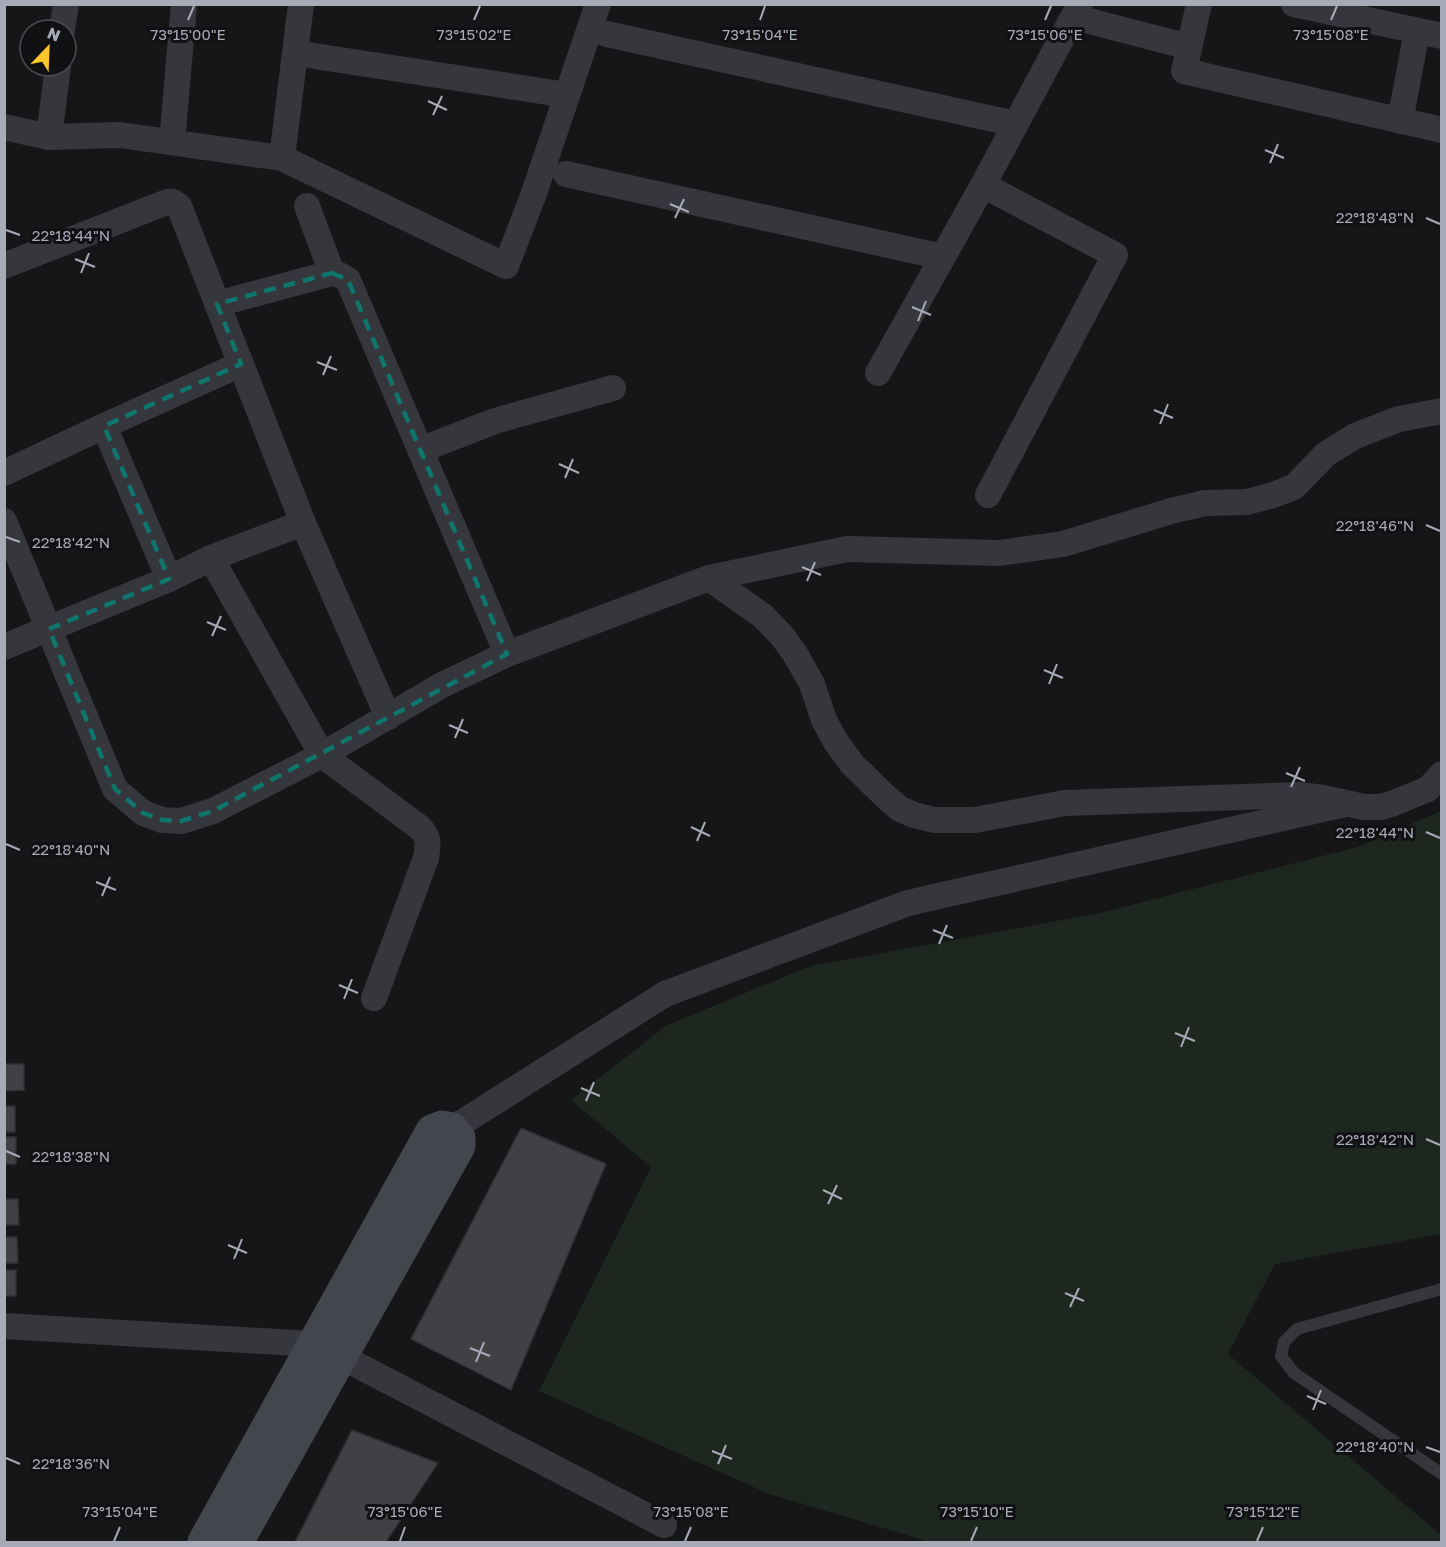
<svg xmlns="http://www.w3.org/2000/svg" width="1446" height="1547" font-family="'Golos Text',sans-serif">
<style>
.green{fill:#1d261f}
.building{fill:#404045;stroke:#302f34;stroke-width:1.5}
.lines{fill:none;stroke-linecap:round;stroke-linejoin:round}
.lane{stroke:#36373d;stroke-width:12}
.street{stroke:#36373d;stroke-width:26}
.secondary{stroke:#44464d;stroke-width:33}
.marked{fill:none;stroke:#0f766e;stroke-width:4.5;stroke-dasharray:12 8;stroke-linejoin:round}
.ticks{fill:none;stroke:#a7abb8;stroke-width:2}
.ticks-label{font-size:15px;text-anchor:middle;fill:#a7abb8;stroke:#111013;stroke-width:6;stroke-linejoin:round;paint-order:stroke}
</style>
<rect width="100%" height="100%" fill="#161518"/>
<!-- green -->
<path class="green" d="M1441 811V1234L1275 1264 1228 1354 1441 1535V1542H930L769 1494 539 1391 651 1167 571 1100 667 1025 811 966 1100 913 1361 846Z"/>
<!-- building -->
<g class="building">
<path d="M4 1064H24V1090L4 1091Z"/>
<rect x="4" y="1106" width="11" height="26"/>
<path d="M521 1128 606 1164 511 1390 411 1339Z"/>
<rect x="4" y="1137" width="12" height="27"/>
<path d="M4 1199H18L19 1225H4Z"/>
<path d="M4 1237H17L18 1263H4Z"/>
<rect x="4" y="1270" width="12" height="26"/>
<path d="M352 1430 438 1463 386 1542H295Z"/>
</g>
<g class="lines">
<!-- lane -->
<path class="lane" d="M1442 1289 1297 1329 1284 1342 1281 1356 1294 1373 1442 1474"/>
<!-- street -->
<g class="street">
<path d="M301 4 282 158 506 266 533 196 598 4"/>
<path d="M1199 4 1184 71 1442 130"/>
<path d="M1294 4 1442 36"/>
<path d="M1074 17 1189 47"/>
<path d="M62 30 66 4"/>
<path d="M607 34 1016 124"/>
<path d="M295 53 567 95"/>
<path d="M1400 121 1417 31"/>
<path d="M4 127 49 137 120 135 282 158"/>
<path d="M49 137 58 66"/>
<path d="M172 142 184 4"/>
<path d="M566 174 943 257"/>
<path d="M983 185 1115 255 988 495"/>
<path d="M307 206 332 273"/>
<path d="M4 266 167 202H173L179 206 303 523 388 717"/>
<path d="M217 304 332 273 340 275 348 280 507 654"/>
<path d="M878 373 983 185 1080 4"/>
<path d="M420 450 495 421 613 388"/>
<path d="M4 473 104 426"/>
<path d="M4 521 115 789 143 813 162 820 181 821 213 811 322 755 442 685 507 654 709 578 847 549 999 553 1063 544 1171 511 1205 503 1247 502 1273 495 1294 487 1326 454 1355 436 1399 419 1442 411"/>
<path d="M211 558 322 755 419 827C430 838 428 843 426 858L374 998"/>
<path d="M709 578 763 616 783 637 797 657 812 684 824 720 836 742 852 764 887 798 900 809 914 815 934 820H975L1065 803 1300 795 1323 798 1364 807H1381L1394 803 1428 789 1442 774"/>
<path d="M169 579 104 426 241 364"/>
<path d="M4 647 169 579 211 558 303 523"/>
<path d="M452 1129 665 994 908 903 1345 804"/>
<path d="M4 1326 313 1344 340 1356 664 1525"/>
</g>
<!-- secondary -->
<path class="secondary" d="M204 1542 432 1131 442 1127 452 1129 459 1138V1146L237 1542"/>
</g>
<!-- marked area -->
<path class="marked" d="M332 273 348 280 507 654 213 811 181 821 162 820 143 813 115 789 49 629 169 579 104 426 241 364 217 304Z"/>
<!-- ticks -->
<path class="ticks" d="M188 20 194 6M474 20 480 6M760 20 765 6M1045 20 1051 6M1331 20 1337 6M428 101 447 110M433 115 442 96M1265 150 1284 158M1270 163 1278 144M670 204 689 212M675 218 684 199M1426 218 1440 224M6 230 20 235M75 259 95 267M81 273 89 253M912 307 931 315M918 321 926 301M317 362 337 370M323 375 331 356M1154 410 1173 418M1160 424 1168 404M559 464 579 473M565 478 573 459M1426 525 1440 531M6 537 20 542M802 567 821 575M807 581 815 562M207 622 226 630M212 636 221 616M1044 670 1063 678M1049 684 1057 664M449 725 468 733M455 738 463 719M1286 773 1305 781M1291 787 1300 767M691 827 710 836M1426 832 1440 838M697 841 705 822M6 844 20 850M96 882 116 890M102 896 110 877M933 930 953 938M939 944 947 925M339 985 358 993M344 999 352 979M1175 1033 1195 1041M1181 1047 1189 1027M581 1088 600 1096M586 1101 594 1082M1426 1139 1440 1145M6 1151 20 1157M823 1190 842 1199M828 1204 837 1185M228 1245 247 1253M234 1259 242 1239M1065 1293 1084 1301M1070 1307 1079 1288M470 1348 490 1356M476 1362 484 1342M1307 1396 1326 1404M1313 1410 1321 1390M1426 1447 1440 1452M712 1451 732 1459M6 1458 20 1464M718 1464 726 1445M114 1541 120 1527M400 1541 405 1527M685 1541 691 1527M971 1541 977 1527M1257 1541 1263 1527"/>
<g class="ticks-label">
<text x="188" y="40">73°15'00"E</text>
<text x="474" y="40">73°15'02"E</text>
<text x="760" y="40">73°15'04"E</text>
<text x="1045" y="40">73°15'06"E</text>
<text x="1331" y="40">73°15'08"E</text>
<text x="1375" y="223">22°18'48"N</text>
<text x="71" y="241">22°18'44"N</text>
<text x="1375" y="531">22°18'46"N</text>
<text x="71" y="548">22°18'42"N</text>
<text x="1375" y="838">22°18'44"N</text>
<text x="71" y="855">22°18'40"N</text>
<text x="1375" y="1145">22°18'42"N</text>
<text x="71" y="1162">22°18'38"N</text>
<text x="1375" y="1452">22°18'40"N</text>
<text x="71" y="1469">22°18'36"N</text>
<text x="120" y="1517">73°15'04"E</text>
<text x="405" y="1517">73°15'06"E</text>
<text x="691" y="1517">73°15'08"E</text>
<text x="977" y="1517">73°15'10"E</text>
<text x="1263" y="1517">73°15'12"E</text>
</g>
<!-- border -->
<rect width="1446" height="1547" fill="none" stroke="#a7abb8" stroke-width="12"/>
<!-- north arrow -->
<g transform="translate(48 48) rotate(23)"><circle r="28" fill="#111013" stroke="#4d4e55" stroke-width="1.5"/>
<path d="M0-4.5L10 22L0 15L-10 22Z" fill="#fcc62a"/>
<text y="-9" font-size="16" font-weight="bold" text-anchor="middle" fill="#a7abb8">N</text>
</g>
</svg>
